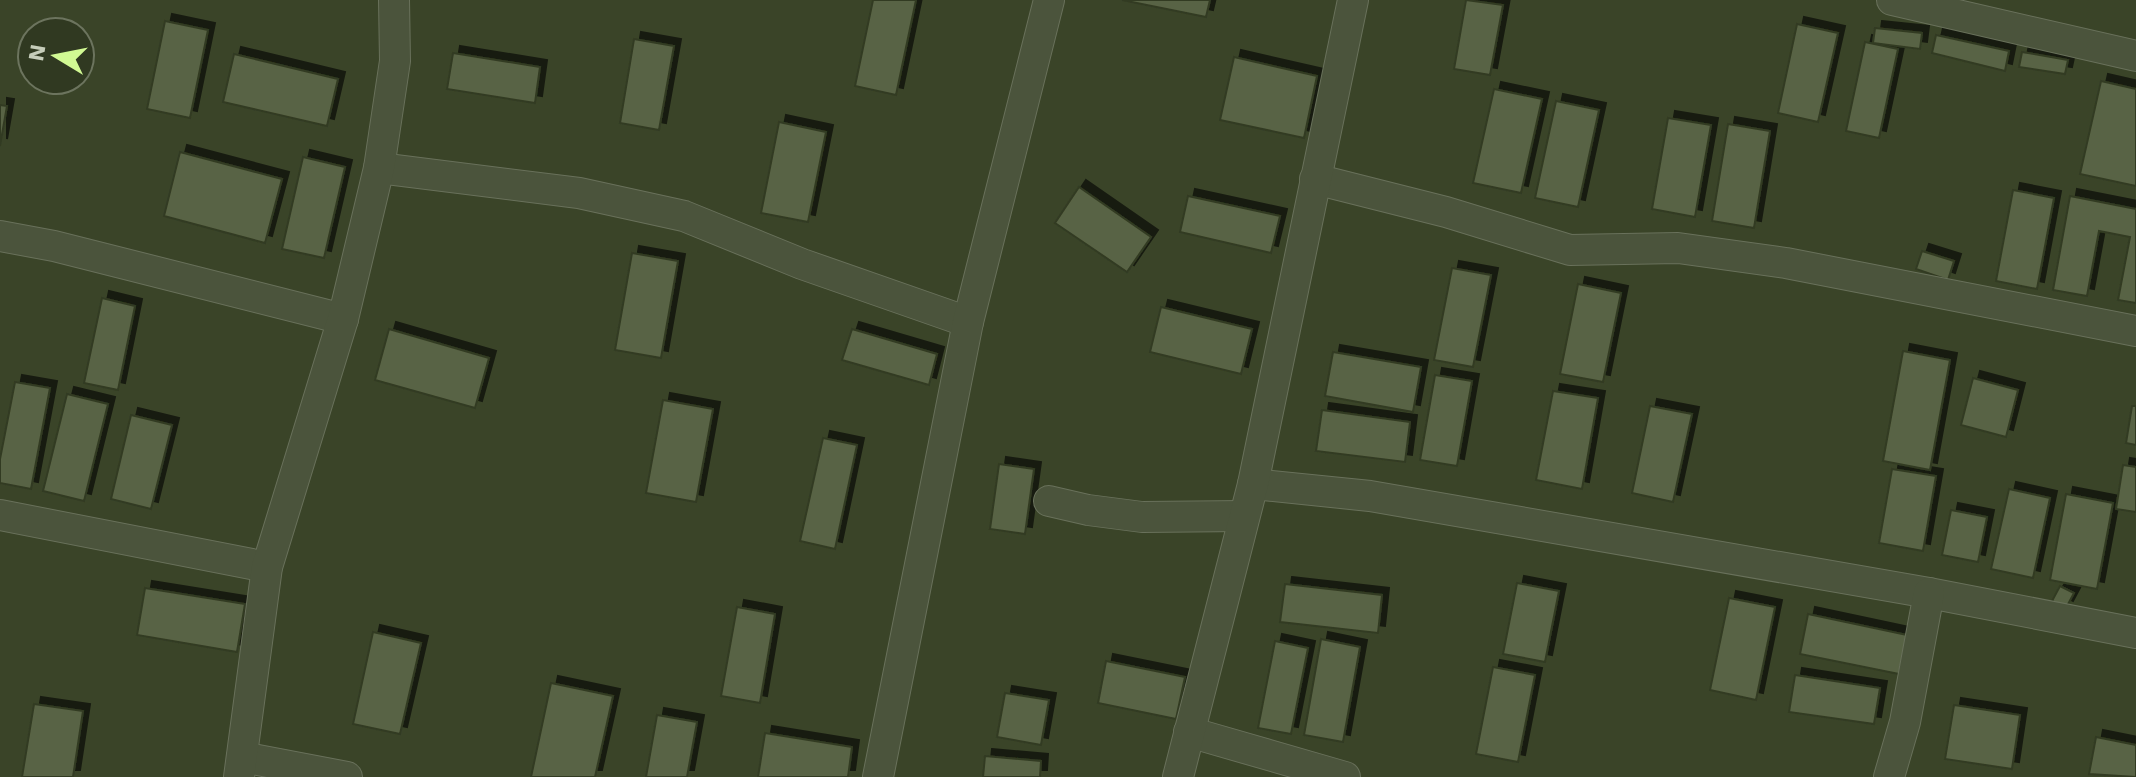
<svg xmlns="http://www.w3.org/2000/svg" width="2136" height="777" font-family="'Work Sans',sans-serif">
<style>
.building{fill:#596344;stroke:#323b23;stroke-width:2;filter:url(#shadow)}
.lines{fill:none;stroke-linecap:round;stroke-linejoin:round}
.street-casing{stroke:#69715b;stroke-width:32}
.street{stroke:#4b543c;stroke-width:30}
</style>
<defs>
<filter id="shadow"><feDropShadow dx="7" dy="-7" stdDeviation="0" flood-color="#0009"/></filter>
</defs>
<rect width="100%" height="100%" fill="#3a4428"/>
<!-- building -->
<g class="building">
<path d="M873 0H916L896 95 855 86Z"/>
<path d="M1122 0H1210L1206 17Z"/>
<path d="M1466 0 1503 5 1490 75 1454 69Z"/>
<path d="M165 21 208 30 190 118 147 109Z"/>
<path d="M1797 24 1838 33 1818 122 1778 113Z"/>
<path d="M1875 28 1922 33 1920 49 1873 43Z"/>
<path d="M1936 35 2009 51 2005 71 1932 53Z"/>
<path d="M634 39 674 46 659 130 620 123Z"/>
<path d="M1865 42 1898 49 1879 138 1846 131Z"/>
<path d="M2022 52 2068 60 2065 74 2019 67Z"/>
<path d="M453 53 540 67 535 103 447 89Z"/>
<path d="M234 54 338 79 327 126 223 102Z"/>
<path d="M1234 57 1317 76 1304 138 1220 120Z"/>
<path d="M2101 81 2136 89V186L2080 174Z"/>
<path d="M1494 89 1542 99 1521 193 1473 183Z"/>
<path d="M1556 101 1599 110 1578 207 1535 198Z"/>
<path d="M0 105 7 106 0 146Z"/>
<path d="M1668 118 1711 125 1695 217 1652 209Z"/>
<path d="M779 122 826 132 808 222 761 213Z"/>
<path d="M1728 124 1770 131 1754 228 1712 221Z"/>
<path d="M180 152 282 179 265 243 164 216Z"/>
<path d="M303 157 345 167 324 258 282 249Z"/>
<path d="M1079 187 1151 237 1127 272 1055 223Z"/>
<path d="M2013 190 2054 198 2037 289 1996 281Z"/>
<path d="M1188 196 1280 216 1271 253 1180 232Z"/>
<path d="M2070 196 2136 209V303L2118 300 2130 237 2099 231 2087 296 2053 290Z"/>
<path d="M1922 251 1954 261 1948 280 1916 269Z"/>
<path d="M632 253 678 261 661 358 615 350Z"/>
<path d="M1452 268 1491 275 1473 367 1434 360Z"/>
<path d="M1578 284 1621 293 1603 382 1560 374Z"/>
<path d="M102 298 135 306 118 390 84 383Z"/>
<path d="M1161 307 1252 329 1241 374 1150 352Z"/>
<path d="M389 329 489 358 475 408 375 380Z"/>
<path d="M852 329 937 354 929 385 842 360Z"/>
<path d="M1903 351 1950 360 1930 470 1883 461Z"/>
<path d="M1333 352 1421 367 1413 412 1325 396Z"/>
<path d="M1435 375 1472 381 1457 466 1420 460Z"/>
<path d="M1973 378 2018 390 2006 437 1961 425Z"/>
<path d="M15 382 50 388 31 489 0 483V459Z"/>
<path d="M1553 391 1598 398 1582 489 1536 480Z"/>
<path d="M67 394 108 404 84 501 43 491Z"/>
<path d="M663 400 713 409 696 502 646 493Z"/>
<path d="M1650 406 1692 414 1673 502 1632 493Z"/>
<path d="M2132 406H2136V445L2126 443Z"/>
<path d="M1322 410 1410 422 1405 462 1316 451Z"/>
<path d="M131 415 172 425 151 509 111 499Z"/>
<path d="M823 438 857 445 835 549 800 541Z"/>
<path d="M999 464 1034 469 1025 534 990 529Z"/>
<path d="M2123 465 2136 467V512L2116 509Z"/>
<path d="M1892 469 1936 476 1923 551 1879 543Z"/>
<path d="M2009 489 2050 498 2033 578 1991 569Z"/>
<path d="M2066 494 2113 503 2097 589 2050 580Z"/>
<path d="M1951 510 1987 517 1978 562 1942 555Z"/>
<path d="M1517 583 1559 591 1545 662 1503 654Z"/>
<path d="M1285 584 1382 595 1378 633 1280 622Z"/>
<path d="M2060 586 2074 593 2066 608 2052 601Z"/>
<path d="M145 588 245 604 237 652 137 635Z"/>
<path d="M1729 598 1775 607 1756 700 1710 690Z"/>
<path d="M737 607 775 614 760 703 721 696Z"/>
<path d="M1808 614 1907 635 1899 674 1800 654Z"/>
<path d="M373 632 421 643 400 734 353 724Z"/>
<path d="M1321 639 1360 647 1343 742 1304 735Z"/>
<path d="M1275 641 1308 648 1291 734 1258 728Z"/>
<path d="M1106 661 1185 677 1176 719 1098 703Z"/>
<path d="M1493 667 1535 675 1518 762 1476 754Z"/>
<path d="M1795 675 1880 688 1874 724 1789 712Z"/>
<path d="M551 683 613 696 595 777H531Z"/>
<path d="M1005 693 1049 700 1041 745 997 737Z"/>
<path d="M34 704 83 711 73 777H22Z"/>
<path d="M1954 705 2020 715 2012 769 1945 759Z"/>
<path d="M657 715 697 722 687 777H646Z"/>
<path d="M765 733 852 747 848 777H758Z"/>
<path d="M2096 737 2136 745V777L2089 774Z"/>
<path d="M985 756 1041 761 1040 777H983Z"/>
</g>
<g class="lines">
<!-- street casing -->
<g class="street-casing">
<g id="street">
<path d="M1892 0 2136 56"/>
<path d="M379 168 579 193 684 216 802 264 968 322"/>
<path d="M1315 179 1446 212 1570 250 1678 248 1786 263 2136 331"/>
<path d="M0 236 54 246 343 319"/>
<path d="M1253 484 1370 496 1929 593 2136 633"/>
<path d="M1049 501 1088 510 1142 517 1244 516"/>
<path d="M0 515 267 567"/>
<path d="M1189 732 1345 777"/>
<path d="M242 757 347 777"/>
<path d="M239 777 267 567 343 319 379 168 395 61 394 0"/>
<path d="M878 777 968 322 1049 0"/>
<path d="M1178 777 1253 484 1353 0"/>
<path d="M1889 777 1905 722 1929 593"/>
</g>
</g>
<!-- street -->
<use href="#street" class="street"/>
</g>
<!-- north arrow -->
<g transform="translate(56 56) rotate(280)"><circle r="38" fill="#303921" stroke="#6c745e" stroke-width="2"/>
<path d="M0-6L14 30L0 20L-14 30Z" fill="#d1f993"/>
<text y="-12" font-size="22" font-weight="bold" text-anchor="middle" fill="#c6cdba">N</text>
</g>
</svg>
